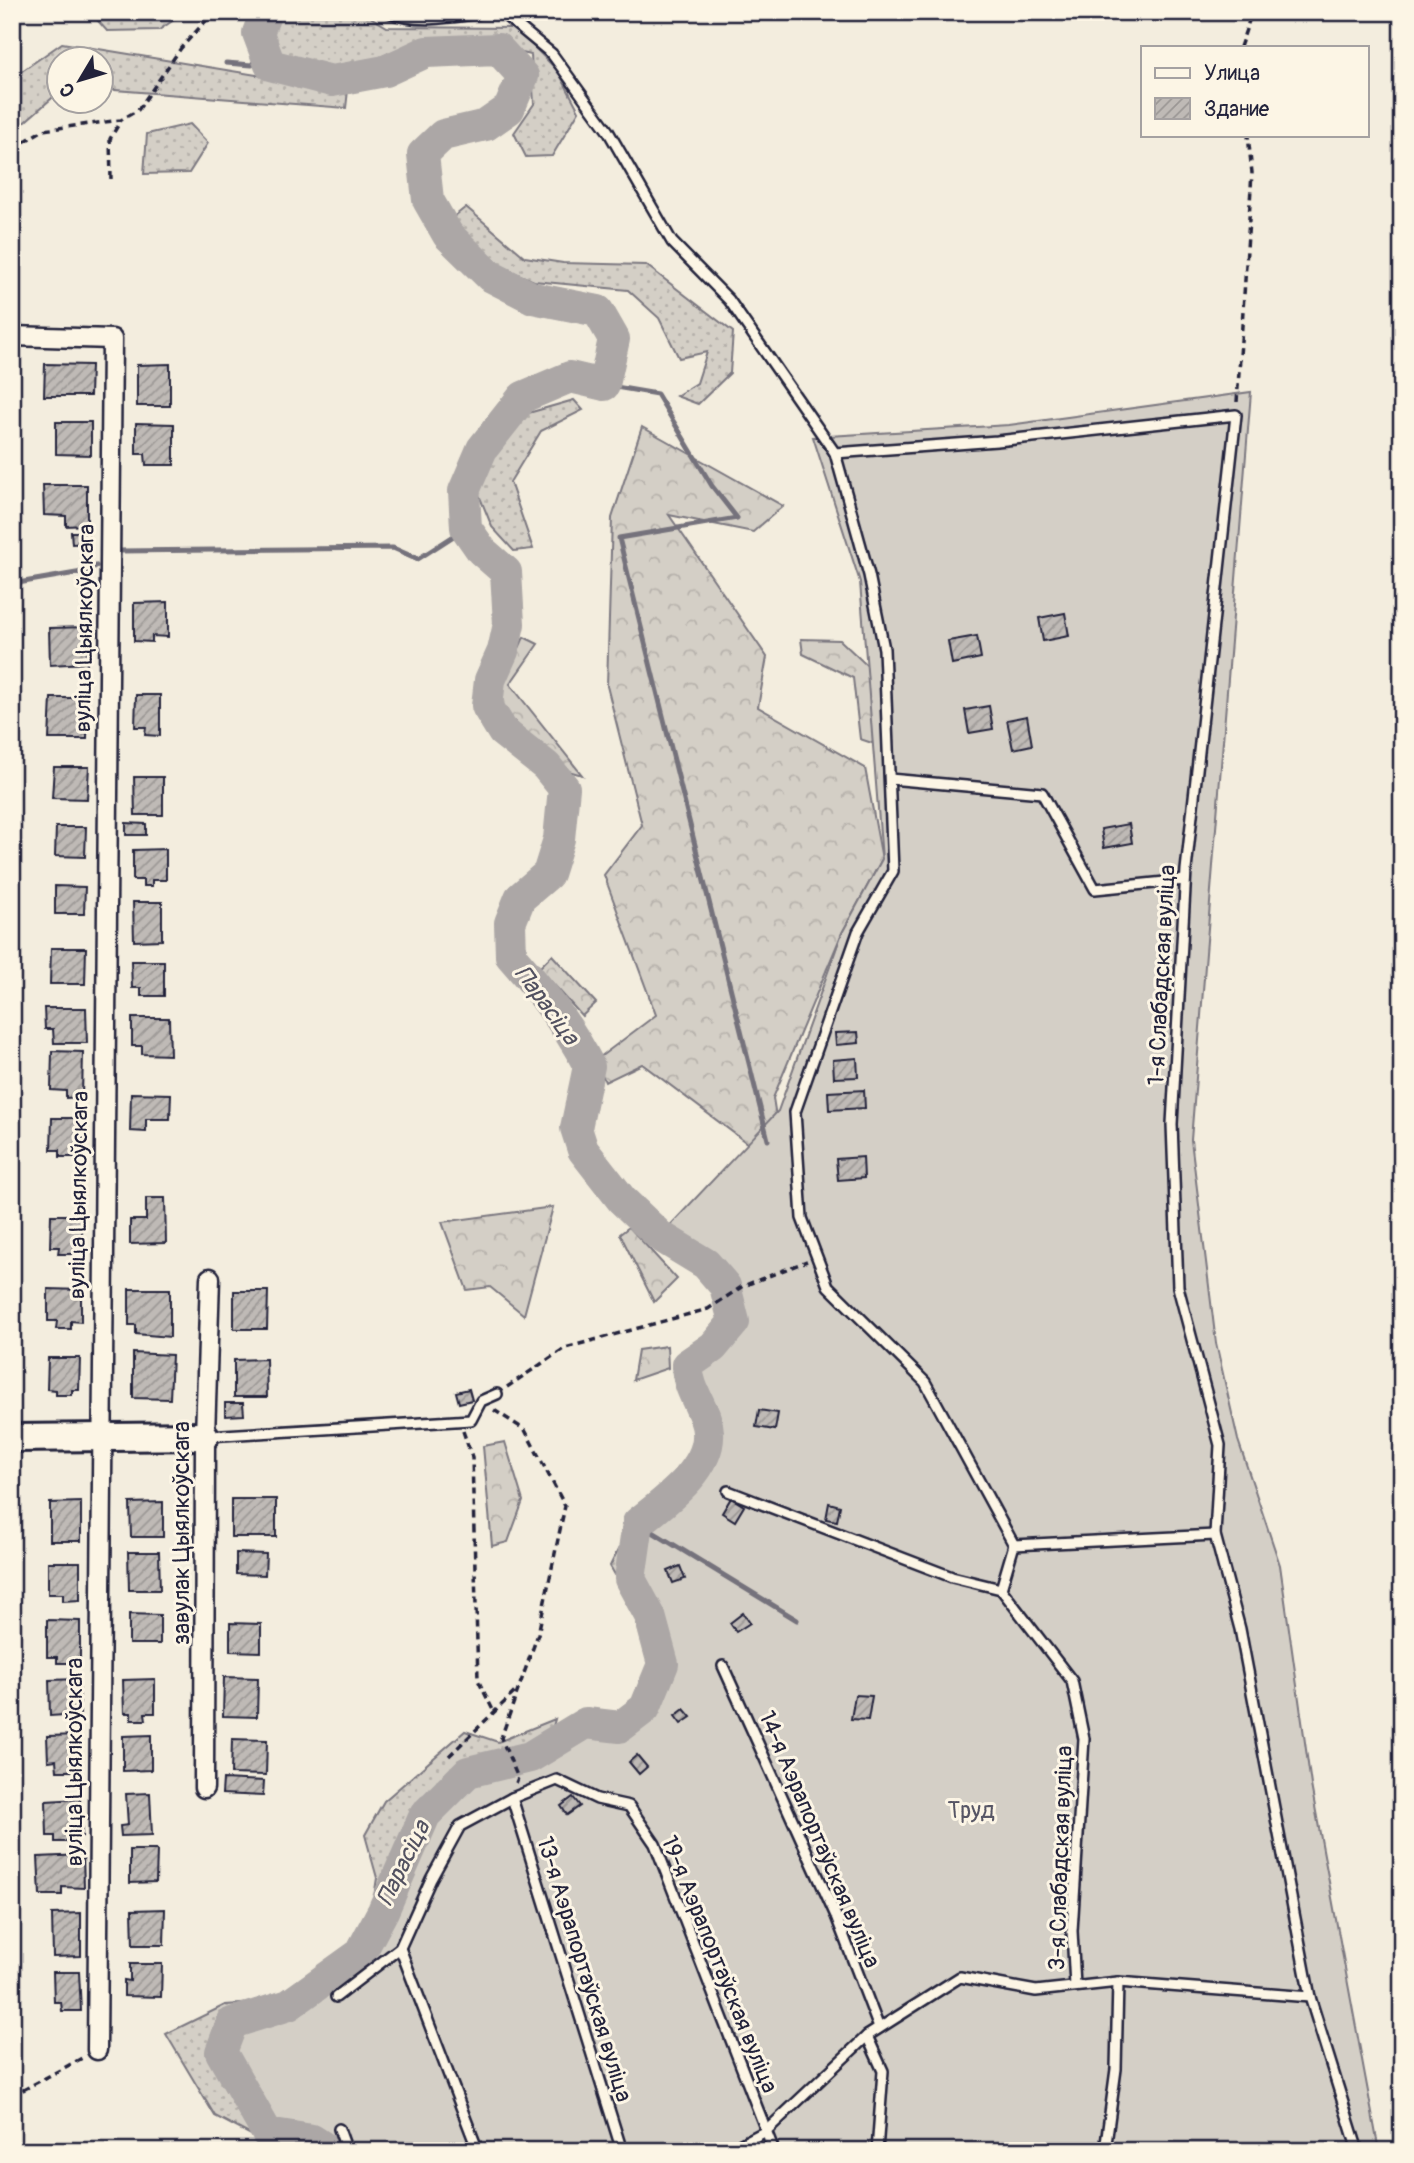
<svg xmlns="http://www.w3.org/2000/svg" width="1414" height="2163" font-family="Pangolin,sans-serif">
<style>
.grass{fill:url(#grass-dots);stroke:#7b7880;stroke-width:2}
.forest{fill:url(#forest-crowns);stroke:#7b7880;stroke-width:2}
.garden{fill:#d4cfc6;stroke:#7b7880;stroke-width:2}
.lines{fill:none;stroke-linecap:round;stroke-linejoin:round}
.stream{stroke:#75727b;stroke-width:5}
.river{stroke:#aca7a6;stroke-width:32}
.building{fill:url(#building-hatch);stroke:#22223b;stroke-width:2}
.lane-casing{stroke:#22223b;stroke-width:14}
.street-casing{stroke:#22223b;stroke-width:23}
.secondary-casing{stroke:#22223b;stroke-width:32}
.path{stroke:#22223b;stroke-width:3.5;stroke-dasharray:7 5;stroke-linecap:butt}
.lane{stroke:#fcf5e5;stroke-width:9}
.street{stroke:#fcf5e5;stroke-width:18}
.secondary{stroke:#fcf5e5;stroke-width:26}
.labels{text-anchor:middle;stroke-width:6;stroke-linejoin:round;paint-order:stroke}
.street-label{font-size:23px;fill:#22223b;stroke:#fcf5e5}
.park-label{font-size:23px;fill:#575665;stroke:#fcf5e5}
.water-label{font-size:24px;font-style:italic;fill:#525160;stroke:#fcf5e5}
</style>
<defs>
<pattern id="grass-dots" width="8" height="8" patternUnits="userSpaceOnUse" patternTransform="scale(1.75)"><rect width="8" height="8" fill="#d4cfc6"/><path d="M2 2h.1M6 6h.1" fill="none" stroke="#b6b1ab" stroke-width="1.8" stroke-linecap="round"/></pattern>
<pattern id="forest-crowns" width="20" height="18" patternUnits="userSpaceOnUse" patternTransform="scale(1.75)"><rect width="20" height="18" fill="#d4cfc6"/><path d="M2 6a3 3 0 1 1 6 0M12 15a3 3 0 1 1 6 0" fill="none" stroke="#b6b1ab"/></pattern>
<pattern id="building-hatch" width="6" height="6" patternUnits="userSpaceOnUse" patternTransform="scale(1.75)"><rect width="6" height="6" fill="#bfbab6"/><path d="M-1 1l2-2M0 6l6-6M5 7l2-2" fill="none" stroke="#9b9795"/></pattern>
</defs>
<rect width="100%" height="100%" fill="#f3edde"/>
<filter id="ink" filterUnits="userSpaceOnUse"><feTurbulence type="fractalNoise" baseFrequency=".0143" numOctaves="2"/><feDisplacementMap in="SourceGraphic" scale="14" xChannelSelector="R" yChannelSelector="G"/><feConvolveMatrix kernelMatrix="1 2 1 2 8 2 1 2 1" color-interpolation-filters="sRGB"/></filter>
<g filter="url(#ink)">
<!-- grass -->
<g class="grass">
<path d="M90 12H183L184 13 159 30 107 31Z"/>
<path d="M278 12H362L387 27 515 28 558 71 579 111 552 156 526 157 514 133 534 104 531 55 457 38 415 42 371 61 333 71 270 56 273 17Z"/>
<path d="M62 43 348 90 346 108 102 89V60H60L59 92 12 133V78Z"/>
<path d="M190 124 208 143 189 173 144 174 147 134Z"/>
<path d="M466 207 525 257 563 263 646 265 733 332 730 373 698 404 676 396 697 383 707 352 679 358 659 318 628 290 534 281 495 264 451 219Z"/>
<path d="M574 400 583 410 541 431 510 482 533 549 514 551 492 527 477 490 504 433 525 414Z"/>
<path d="M713 1464 696 1653 625 1733 662 1683 644 1626 610 1566 642 1501Z"/>
<path d="M555 1719 543 1764 302 2151H281L215 2116 166 2034 225 2005 270 2002 323 1991 365 1954 377 1878 365 1835 384 1801 465 1731 498 1742Z"/>
</g>
<!-- forest -->
<g class="forest">
<path d="M642 427 783 506 753 532 669 515 767 657 758 707 865 768 882 859 842 933 773 1098 796 1240 760 1153 642 1064 605 1082 596 1060 656 1015 604 875 642 825 607 686 612 518Z"/>
<path d="M524 637 538 644 510 684 582 775 565 770 495 703Z"/>
<path d="M801 639 840 640 877 675 881 746 860 739 853 678 803 654Z"/>
<path d="M552 955 596 1003 582 1016 539 968Z"/>
<path d="M553 1207 524 1315 490 1287 467 1290 442 1222Z"/>
<path d="M629 1227 677 1279 654 1302 620 1234Z"/>
<path d="M667 1346 668 1368 633 1380 638 1350Z"/>
<path d="M505 1442 523 1501 508 1542 492 1546 483 1446Z"/>
</g>
<!-- garden -->
<path class="garden" d="M1251 392 1191 1140 1216 1343 1238 1440 1280 1565 1311 1785 1379 2151H329L312 2140 267 2133 221 2052 232 2023 289 2005 360 1954 383 1911 425 1815 468 1772 530 1757 586 1723 620 1727 645 1708 662 1664 650 1616 630 1579 638 1523C664 1502 711 1469 708 1432 707 1410 688 1393 687 1365L713 1347 734 1322C720 1266 707 1265 660 1236L778 1111 842 933 882 859 860 582 813 437 1009 425Z"/>
<g class="lines">
<!-- stream -->
<g class="stream">
<path d="M226 63 252 65 263 46"/>
<path d="M604 385 657 394 712 486 737 518 619 538 768 1140"/>
<path d="M119 551 393 548 418 559 466 528"/>
<path d="M12 584 88 571 96 566"/>
<path d="M638 1523 797 1620"/>
</g>
<!-- river -->
<path class="river" d="M266 12 258 33 270 65 332 81 385 71 426 52 498 49 523 76 509 109 486 125 443 135 423 154 428 200 448 235 490 276 533 298 598 311 614 339 604 385 570 377 523 397 482 449 464 491 466 528 482 551 506 572 509 624 503 651 490 680 487 706 503 732 546 766 564 788 559 839 548 874 520 898 510 923 511 956C541 990 568 1025 589 1066L576 1128 583 1150 622 1200 660 1236 706 1264 725 1286 734 1322 713 1347 687 1365C688 1393 707 1410 708 1432 711 1469 664 1502 638 1523L630 1579 650 1616 663 1664 645 1708 620 1727 586 1723 530 1757 468 1772 425 1815 383 1911 360 1954 289 2005 232 2023 221 2052 267 2133 312 2140 329 2151"/>
</g>
<!-- building -->
<g class="building">
<path d="M45 364 91 365 90 396H44Z"/>
<path d="M170 364V406H137V365Z"/>
<path d="M56 422H91V455L56 454Z"/>
<path d="M136 423 174 424V465H146L145 454H136Z"/>
<path d="M43 485H87V525L66 526V516L44 515Z"/>
<path d="M71 532H88V543L72 544Z"/>
<path d="M168 602V637L152 636V642L134 641V603Z"/>
<path d="M1065 613 1069 636 1043 641 1039 618Z"/>
<path d="M87 627V663L50 665 49 628Z"/>
<path d="M977 636 981 658 952 664 948 641Z"/>
<path d="M136 695H160V736L145 735 146 727H135Z"/>
<path d="M51 698H88L87 739H49Z"/>
<path d="M989 706 993 729 969 733 965 710Z"/>
<path d="M1027 716 1032 745 1013 749 1007 720Z"/>
<path d="M54 767H89L87 799 52 798Z"/>
<path d="M134 777H163V815H135Z"/>
<path d="M126 823 146 824V835H126Z"/>
<path d="M1129 824 1132 843 1104 848 1101 829Z"/>
<path d="M56 827H86L85 857 55 856Z"/>
<path d="M166 849V880H152V886H143V880H133V850Z"/>
<path d="M55 886 85 887 84 914H55Z"/>
<path d="M133 902H162V940L134 941Z"/>
<path d="M51 948H86L85 984H50Z"/>
<path d="M131 961H164V996H141V988H132Z"/>
<path d="M44 1008H86L87 1043H54L53 1029H45Z"/>
<path d="M132 1018H169L170 1055 142 1054V1046H132Z"/>
<path d="M858 1032 859 1043 836 1045 835 1033Z"/>
<path d="M52 1051 83 1052 82 1097 66 1098V1091L51 1090Z"/>
<path d="M857 1058 858 1077 834 1078 833 1060Z"/>
<path d="M864 1090 865 1108 829 1110 828 1092Z"/>
<path d="M131 1093 171 1094 170 1119H146V1132L130 1131Z"/>
<path d="M52 1118H84L83 1151H76V1157H60V1150H51Z"/>
<path d="M863 1157 864 1178 838 1180 836 1159Z"/>
<path d="M146 1198H165L166 1243 130 1244V1220H146Z"/>
<path d="M51 1215H83L81 1248H74V1254H58L59 1247H50Z"/>
<path d="M48 1289 81 1290V1322L71 1321V1329H56L57 1321H48Z"/>
<path d="M129 1289H170V1337L136 1334V1325H129Z"/>
<path d="M234 1291H268L267 1329H234Z"/>
<path d="M133 1353 172 1355 170 1399 133 1398Z"/>
<path d="M48 1358H80L79 1390H72V1395H56V1390L47 1389Z"/>
<path d="M266 1359 267 1397H234V1360Z"/>
<path d="M469 1389 472 1400 459 1403 456 1392Z"/>
<path d="M225 1403H243L244 1415 225 1416Z"/>
<path d="M759 1410 778 1413 775 1430 756 1427Z"/>
<path d="M731 1498 744 1506 735 1521 722 1513Z"/>
<rect x="231" y="1499" width="45" height="38"/>
<path d="M81 1502V1541H50V1503Z"/>
<path d="M163 1502V1537H131L130 1503Z"/>
<path d="M829 1503 840 1506 837 1521 826 1519Z"/>
<path d="M128 1552H159L160 1590H129Z"/>
<path d="M236 1553 266 1554 265 1575 236 1574Z"/>
<path d="M48 1562H80V1600L63 1601V1594H48Z"/>
<path d="M680 1566 685 1579 673 1583 668 1571Z"/>
<path d="M743 1613 750 1623 736 1632 730 1623Z"/>
<path d="M129 1614 160 1615V1644H129Z"/>
<path d="M47 1620 80 1621V1658H71V1663H57V1657H47Z"/>
<path d="M230 1623 261 1624V1652L230 1651Z"/>
<path d="M224 1677 258 1678 257 1717 223 1716Z"/>
<path d="M79 1679 80 1714 50 1716 49 1680Z"/>
<path d="M155 1679V1713H145L146 1720H131V1713H124L123 1680Z"/>
<path d="M855 1695 872 1696 868 1720 851 1719Z"/>
<path d="M684 1709 691 1717 681 1724 675 1716Z"/>
<path d="M80 1735V1771H57L56 1760 48 1761 47 1736Z"/>
<path d="M151 1735V1770L123 1771V1736Z"/>
<path d="M232 1739 267 1740 266 1775 231 1774Z"/>
<path d="M637 1755 647 1767 639 1774 629 1762Z"/>
<path d="M223 1779 264 1781 263 1796 222 1794Z"/>
<path d="M150 1793 152 1835 121 1836 120 1826 128 1825 126 1794Z"/>
<path d="M573 1797 580 1806 567 1815 561 1806Z"/>
<path d="M80 1799 82 1836 70 1837V1842H55V1836H47L46 1801Z"/>
<path d="M130 1850H157L156 1882 130 1883Z"/>
<path d="M83 1855 84 1888 62 1887V1895H40L38 1857Z"/>
<path d="M165 1909 164 1945H133L132 1910Z"/>
<path d="M81 1913V1956L53 1957 52 1914Z"/>
<path d="M130 1964H162L161 1997 124 1996V1980L130 1981Z"/>
<path d="M53 1972H79L81 2011H62L61 2002H54Z"/>
</g>
<g class="lines">
<!-- lane casing -->
<g class="lane-casing">
<g id="lane">
<path d="M389 12C418 25 457 16 488 12"/>
<path d="M501 12 552 54 608 131 672 242 729 300 835 453 869 575 884 649 893 871 858 932 795 1112 802 1218 828 1286 925 1382 1014 1545 1001 1589"/>
<path d="M835 453 997 441 1236 415 1186 870 1172 1124 1178 1287 1220 1445 1215 1535 1240 1629 1310 1997 1358 2151"/>
<path d="M890 779 1042 793 1095 889 1185 880"/>
<path d="M207 1436 471 1420 481 1401 497 1394"/>
<path d="M728 1491 952 1577 1001 1589"/>
<path d="M1014 1545 1215 1535"/>
<path d="M1001 1589 1072 1681 1084 1739 1072 1931 1075 1986"/>
<path d="M723 1666 836 1916 879 2028"/>
<path d="M512 1798 622 2151"/>
<path d="M400 1948 478 2151"/>
<path d="M336 1997 400 1948 431 1879 460 1826 512 1798 557 1780 597 1799 629 1806 655 1844 774 2151"/>
<path d="M867 2036 883 2071 877 2151"/>
<path d="M339 2129 347 2151"/>
<path d="M728 2151 766 2131 867 2036 960 1977 1036 1991 1118 1982 1310 1997"/>
<path d="M1105 2151 1116 2069 1118 1982"/>
</g>
</g>
<!-- street casing -->
<g class="street-casing">
<g id="street">
<path d="M12 336 112 339 97 2050"/>
<path d="M204 1788 205 1436 210 1278"/>
</g>
</g>
<!-- secondary casing -->
<g class="secondary-casing">
<path id="secondary" d="M12 1438 205 1436"/>
</g>
<!-- path -->
<g class="path">
<path d="M1240 47 1252 12"/>
<path d="M14 148 43 130 121 120 138 110 181 48 214 12"/>
<path d="M111 179 110 139 121 120"/>
<path d="M1237 402 1252 173 1248 135"/>
<path d="M507 1387 565 1348 708 1309 743 1286 807 1261"/>
<path d="M494 1410 525 1430 565 1506 538 1634 501 1738 518 1778 516 1783"/>
<path d="M463 1431 472 1457 478 1680 494 1712"/>
<path d="M449 1756 517 1690"/>
<path d="M12 2096 84 2057"/>
</g>
<!-- lane -->
<use href="#lane" class="lane"/>
<!-- street -->
<use href="#street" class="street"/>
<!-- secondary -->
<use href="#secondary" class="secondary"/>
</g>
</g>
<g class="labels">
<!-- street labels -->
<g class="street-label">
<text transform="translate(84 628) rotate(-89)" y="8">вуліца Цыялкоўскага</text>
<text transform="translate(1161 975) rotate(-87)" y="8">1-я Слабадская вуліца</text>
<text transform="translate(78 1195) rotate(-89)" y="8">вуліца Цыялкоўскага</text>
<text transform="translate(181 1533) rotate(-90)" y="8">завулак Цыялкоўскага</text>
<text transform="translate(74 1762) rotate(-90)" y="8">вуліца Цыялкоўскага</text>
<text transform="translate(820 1839) rotate(67)" y="8">14-я Аэрапортаўская вуліца</text>
<text transform="translate(1060 1858) rotate(-88)" y="8">3-я Слабадская вуліца</text>
<text transform="translate(720 1964) rotate(68)" y="8">19-я Аэрапортаўская вуліца</text>
<text transform="translate(585 1969) rotate(73)" y="8">13-я Аэрапортаўская вуліца</text>
</g>
<!-- park labels -->
<g class="park-label">
<text x="971" y="1818">Труд</text>
</g>
<!-- water labels -->
<g class="water-label">
<text transform="translate(547 1005) rotate(54)" y="8">Парасіца</text>
<text transform="translate(403 1863) rotate(-64)" y="8">Парасіца</text>
</g>
</g>
<!-- margin -->
<rect width="1414" height="2163" fill="none" stroke="#fcf5e5" stroke-width="42"/>
<rect x="21" y="21" width="1372" height="2121" fill="none" stroke="#22223b" stroke-width="2.5" filter="url(#ink)"/>
<!-- legend -->
<rect x="1141" y="46" width="228" height="91" fill="#fcf5e5" stroke="#a5a1a1" stroke-width="2"/>
<rect x="1155" y="68" width="35" height="10" fill="#fcf5e5" stroke="#a5a1a1" stroke-width="2"/>
<text x="1204" y="80" font-size="21" fill="#22223b">Улица</text>
<rect x="1155" y="98" width="35" height="21" fill="url(#building-hatch)" stroke="#a5a1a1" stroke-width="2"/>
<text x="1204" y="116" font-size="21" fill="#22223b">Здание</text>
<!-- north arrow -->
<g transform="translate(80 80) rotate(232)"><circle r="33" fill="#fcf5e5" stroke="#a5a1a1" stroke-width="2"/>
<path d="M0-5L12 26L0 18L-12 26Z" fill="#22223b"/>
<text y="-10" font-size="19" font-weight="bold" text-anchor="middle" fill="#22223b">С</text>
</g>
</svg>
